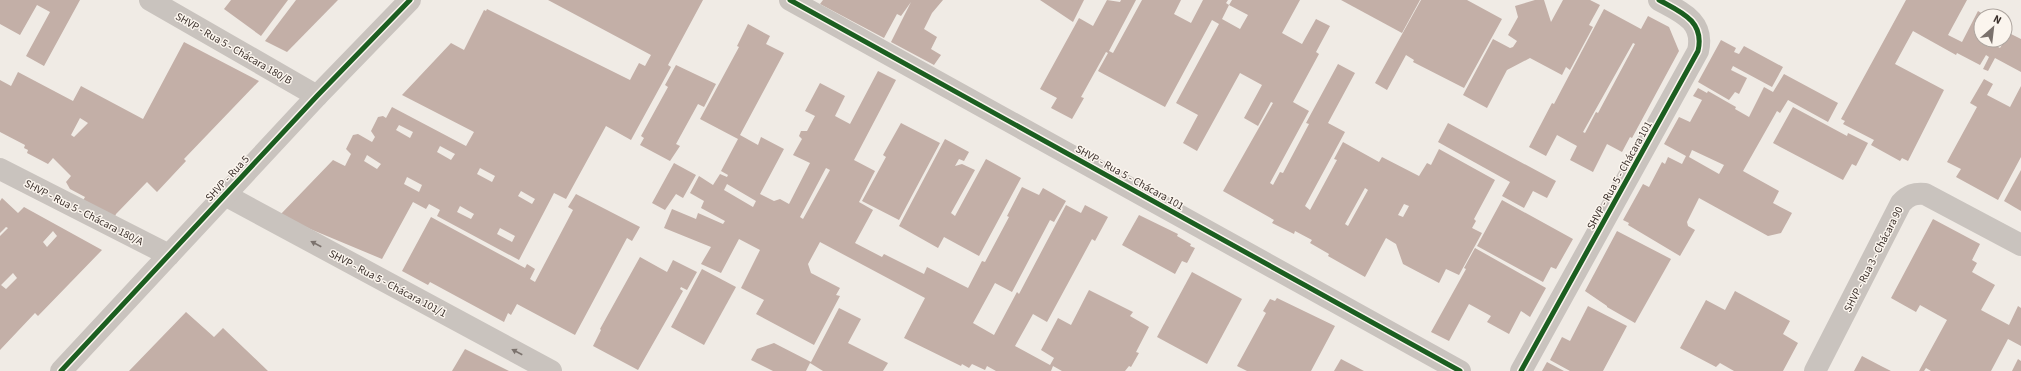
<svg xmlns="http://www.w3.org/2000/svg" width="2021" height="371" font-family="'Source Sans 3',sans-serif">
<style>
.building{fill:#c3afa7;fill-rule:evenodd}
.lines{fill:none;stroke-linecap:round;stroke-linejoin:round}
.minor{stroke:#c9c3be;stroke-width:22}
.cycleway-casing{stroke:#fbf5ee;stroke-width:8}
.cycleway{stroke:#1b5e20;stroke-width:5}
.oneway{fill:#7b726d}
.labels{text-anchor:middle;stroke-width:3;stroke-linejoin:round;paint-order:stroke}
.street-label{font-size:11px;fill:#3b302b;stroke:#fbf5ee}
</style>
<rect width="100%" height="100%" fill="#f0ebe5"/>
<!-- building -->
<g class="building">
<path d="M0 0H80L44 66 26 56 50 12 37 5 20 35 0 24Z"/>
<path d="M231 0H288L261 36 224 9Z"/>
<path d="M296 0H338L287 52 265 41Z"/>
<path d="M548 0H703L668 65 671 67 631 140 606 126 566 199 554 193 519 260 437 216 440 210 429 204 426 209 413 202 382 259 279 216 333 160 345 166 351 154 346 149 353 135 358 134 372 142 375 137 371 131 378 117 383 116 386 118 392 107 466 146 474 132 402 95 451 43 464 50 484 10 486 11 487 9 630 80 639 63 645 66 651 55ZM399 125 413 132 410 138 396 130ZM440 146 455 154 451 160 437 152ZM367 155 381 164 377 169 364 161ZM480 168 495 176 492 182 477 174ZM407 177 422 185 419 192 404 184ZM521 191 535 199 532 204 518 196ZM460 206 474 214 471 219 457 212ZM500 228 515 236 512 242 497 234Z"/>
<path d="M823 0H943L932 13 924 29 937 37 931 49 941 55 934 65 891 42 911 2 901 16 897 14 884 38 820 4Z"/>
<path d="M1040 0H1084L1073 22Z"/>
<path d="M1107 0 1120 2 1121 0H1136L1109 51 1113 53 1142 0H1181L1174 14 1191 23 1203 0H1228L1226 3 1229 5 1222 19 1240 29 1248 15 1229 5 1232 0H1300L1282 33 1302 44 1316 19 1330 26 1316 52 1319 54 1293 102 1309 111 1270 183 1273 185 1280 172 1283 173 1309 124 1306 123 1338 64 1355 73 1328 123 1345 132 1305 206 1310 210 1337 160 1334 159 1343 142 1379 162 1382 157 1419 176 1427 163 1431 165 1439 149 1495 180 1474 219 1476 221 1472 228 1482 233 1459 275 1446 269 1439 283 1403 264 1396 244 1386 238 1365 277 1328 256 1329 254 1310 243 1312 240 1295 231 1294 234 1272 223 1274 220 1223 191 1273 103 1271 102 1258 126 1244 118 1262 85 1240 73 1197 151 1183 143 1198 115 1176 103 1219 24 1212 20 1165 107 1098 71 1108 53 1106 52 1081 97 1084 98 1072 119 1051 108 1057 98 1040 89 1079 18 1093 26ZM1365 188 1368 190 1348 226 1345 224ZM1404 204 1409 206 1403 217 1398 215Z"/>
<path d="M1341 0H1420L1402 33Z"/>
<path d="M1421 0H1467L1502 19 1464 88 1413 62 1414 60 1406 55 1387 90 1375 83Z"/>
<path d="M1535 0H1544L1551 22 1563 0H1590L1600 5 1589 25 1593 27 1570 70 1566 67 1562 75 1530 58 1507 70 1487 108 1463 95 1493 39 1510 48 1513 47 1517 41 1508 35 1518 17 1515 6Z"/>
<path d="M1906 0H1967L1948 35 1962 42 1978 11 1986 16H1981V40H1995L1993 44 2000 48 2009 33 2021 39V72L1995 58 1988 71 1983 69 1989 57 1986 55 1980 65 1957 53 1956 55 1913 31 1895 64 1944 90 1908 161 1902 158 1900 161 1871 145 1874 140 1843 124 1845 121 1841 119Z"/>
<path d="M1604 9 1641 29 1648 16 1669 27 1679 51 1632 138 1630 137 1622 152 1607 144 1593 172 1570 160 1577 146 1557 135 1546 156 1529 147 1552 103 1554 104ZM1633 43 1635 44 1598 113 1596 112 1585 133 1583 132Z"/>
<path d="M748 24 770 36 766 44 784 53 740 135 758 145 761 137 784 149 760 194 774 201 780 199 789 204 810 163 793 155 802 139 799 136 801 131H807L815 116 805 111 820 83 845 96 835 116 850 124 878 71 896 80 854 160 875 171 859 202 873 210 855 243 882 257 884 254 924 274 927 267 968 288 982 261 985 262 1009 217 1007 216 1022 187 1039 195 1043 188 1066 201 1054 222 1050 220 1012 292 995 283 973 323 994 335 1017 292 1019 294 1066 205 1081 213 1085 205 1108 217 1095 241 1092 239 1047 322 1033 314 1015 346 1050 365 1054 358 1041 350 1058 318 1071 325 1089 290 1133 312 1130 316 1149 327 1136 352 1139 353 1131 367 1129 366 1125 371H1062L1053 366 1051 371H996L987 366 985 370 972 364 969 368 962 364 961 366 904 338 925 298 820 242 808 264 811 273 840 288 836 295 840 296 814 345 756 314 764 300 741 288 760 250 739 239 721 273 701 264 711 247 664 228 672 209 696 219 698 213 723 224 725 221 701 208 704 201 690 193 699 176 713 185 720 174 727 177 728 175 721 171 738 139 700 119 739 47 737 46ZM826 168 830 170 803 219 800 217ZM727 184 756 201 753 207 724 190Z"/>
<path d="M1721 40 1736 48 1734 52 1739 54 1744 46 1783 67 1772 87 1733 66 1731 70 1747 78 1739 94 1735 92 1729 100 1698 82Z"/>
<path d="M184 42 259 81 184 159 186 161 157 192 147 182 116 214 111 226 78 209 85 197 70 189 66 182 71 176 53 158 48 164 27 153 28 150 24 148 25 145 0 132V80L11 86 18 72 73 101 81 86 143 119ZM80 118 88 123 74 137 71 135Z"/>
<path d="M676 65 716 84 704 107 698 104 676 144 680 146 670 161 640 145 644 138 641 136 668 87 665 85Z"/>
<path d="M1784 74 1838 103 1828 122 1788 100 1780 113 1777 111 1743 171 1779 191 1773 203 1792 213 1781 233 1768 236 1699 198 1687 222 1688 226 1695 230 1680 256 1628 225 1629 223 1623 220 1643 184 1649 187 1662 162 1665 164 1668 157 1682 164 1686 156 1664 144 1679 117 1690 122 1702 100 1693 96 1698 88 1707 93 1708 91 1736 107 1735 109 1749 117 1764 87 1773 92ZM1692 150 1724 165 1719 174 1689 157Z"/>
<path d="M1984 79 1993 84 1987 95 2010 107 2021 86V157L1998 200 1956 177 1961 169 1947 162 1977 107 1970 103Z"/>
<path d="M1793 107 1847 136 1848 133 1868 143 1856 166 1852 164 1843 180 1773 143Z"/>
<path d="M901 123 940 143 899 220 862 201 886 157 883 155Z"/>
<path d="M1448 123 1556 181 1547 198 1533 191 1524 208 1502 196 1510 182 1438 142Z"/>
<path d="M945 139 969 152 964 161 959 159 955 166 962 164 975 170 951 213 955 216 986 159 1021 178 979 256 944 237 938 248 899 226Z"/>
<path d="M674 163 696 175 683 198 676 194 665 210 652 203Z"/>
<path d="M2021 170V211L2004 201Z"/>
<path d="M576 194 640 227 632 241 627 238 575 335 517 304 511 315 508 313 504 322 430 282 428 285 402 271 431 217 525 268 527 264 535 269 530 279 535 282 573 210 568 207Z"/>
<path d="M2 198 18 213 24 207 102 250 38 316 35 313 0 350V236L8 228 6 227 0 233V201ZM53 231 57 236 47 247 43 242ZM13 273 17 278 6 289 1 285Z"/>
<path d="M1502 200 1573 239 1556 269 1551 267 1543 282 1477 246Z"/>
<path d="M1139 215 1178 234 1177 236 1191 244 1190 246 1195 248 1187 263 1182 261 1175 274 1122 245Z"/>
<path d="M1933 219 1980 244 1972 260 1977 263 1972 272 1995 285 1981 310 2009 325 2018 306 2021 308V346L2008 339 1991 371H1931L1926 368 1924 371H1919L1947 320 1920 305 1916 312 1891 298Z"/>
<path d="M1617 231 1671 259 1635 323 1607 307V306L1585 291Z"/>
<path d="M1475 248 1546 288 1530 317 1521 311 1509 334 1487 322 1491 316 1469 304 1449 341 1431 332 1466 269 1464 268Z"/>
<path d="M640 257 667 272 673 260 697 272 687 290 681 287 680 289 683 291 638 370 593 346 601 330 600 329Z"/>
<path d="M702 269 736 287 704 345 671 327Z"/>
<path d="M1192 272 1242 299 1207 364 1157 337Z"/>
<path d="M1735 291 1790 321 1783 334 1798 343 1783 371H1734L1720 363 1716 367 1680 348 1706 300 1725 310Z"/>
<path d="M1277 298 1335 326 1311 371H1247L1237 366 1266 313 1263 311 1270 299 1275 301Z"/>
<path d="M1588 306 1627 326 1603 371H1570L1550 360 1562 337 1570 341Z"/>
<path d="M839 308 861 319 848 343 888 363 883 371H823L810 363 806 371H773L751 360 757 349 774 343 811 362Z"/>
<path d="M186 312 214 337 223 328 268 371H129Z"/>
<path d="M465 349 509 371H452Z"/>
<path d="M1862 356 1881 366 1891 371H1854Z"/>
<path d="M1341 359 1364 371H1334Z"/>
<path d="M2018 359 2021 361V371H2012Z"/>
<path d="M1547 362 1564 371H1542Z"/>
</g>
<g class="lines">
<!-- minor -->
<g class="minor">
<path d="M150 0 317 96"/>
<path d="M790 0 1460 371"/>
<path d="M0 169 169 255"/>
<path d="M225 195 551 371"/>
<path d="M61 371 317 96 410 0"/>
<path d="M1521 371 1698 51C1705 21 1681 12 1659 0"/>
<path d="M1815 371 1901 203C1909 195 1914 193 1925 194L2021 245"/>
</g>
<!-- cycleway casing -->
<g class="cycleway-casing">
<g id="cycleway">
<path d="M790 0 1460 371"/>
<path d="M61 371 317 96 410 0"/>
<path d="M1521 371 1698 51C1705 21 1681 12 1659 0"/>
</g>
</g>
<!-- cycleway -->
<use href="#cycleway" class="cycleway"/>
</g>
<!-- one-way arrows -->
<defs><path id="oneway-solid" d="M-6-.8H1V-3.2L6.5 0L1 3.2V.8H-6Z"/></defs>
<g class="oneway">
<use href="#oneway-solid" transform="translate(316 244) rotate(-152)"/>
<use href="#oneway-solid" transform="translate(517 352) rotate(-152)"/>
</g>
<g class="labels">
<!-- street labels -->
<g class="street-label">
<text transform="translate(234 48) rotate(30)" y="4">SHVP - Rua 5 - Chácara 180/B</text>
<text transform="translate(1619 175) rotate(-61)" y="4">SHVP - Rua 5 - Chácara 101</text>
<text transform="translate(1130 177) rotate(29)" y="4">SHVP - Rua 5 - Chácara 101</text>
<text transform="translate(227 178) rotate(-47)" y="4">SHVP - Rua 5</text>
<text transform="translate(84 212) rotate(27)" y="4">SHVP - Rua 5 - Chácara 180/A</text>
<text transform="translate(1873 259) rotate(-63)" y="4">SHVP - Rua 3 - Chácara 90</text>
<text transform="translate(388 283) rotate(28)" y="4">SHVP - Rua 5 - Chácara 101/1</text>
</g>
</g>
<!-- north arrow -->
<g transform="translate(1993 28) rotate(28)"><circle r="19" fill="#fbf5ee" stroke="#aea6a0"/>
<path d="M0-3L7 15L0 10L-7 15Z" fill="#7a716c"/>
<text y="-6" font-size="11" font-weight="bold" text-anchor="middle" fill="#3b302b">N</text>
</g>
</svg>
